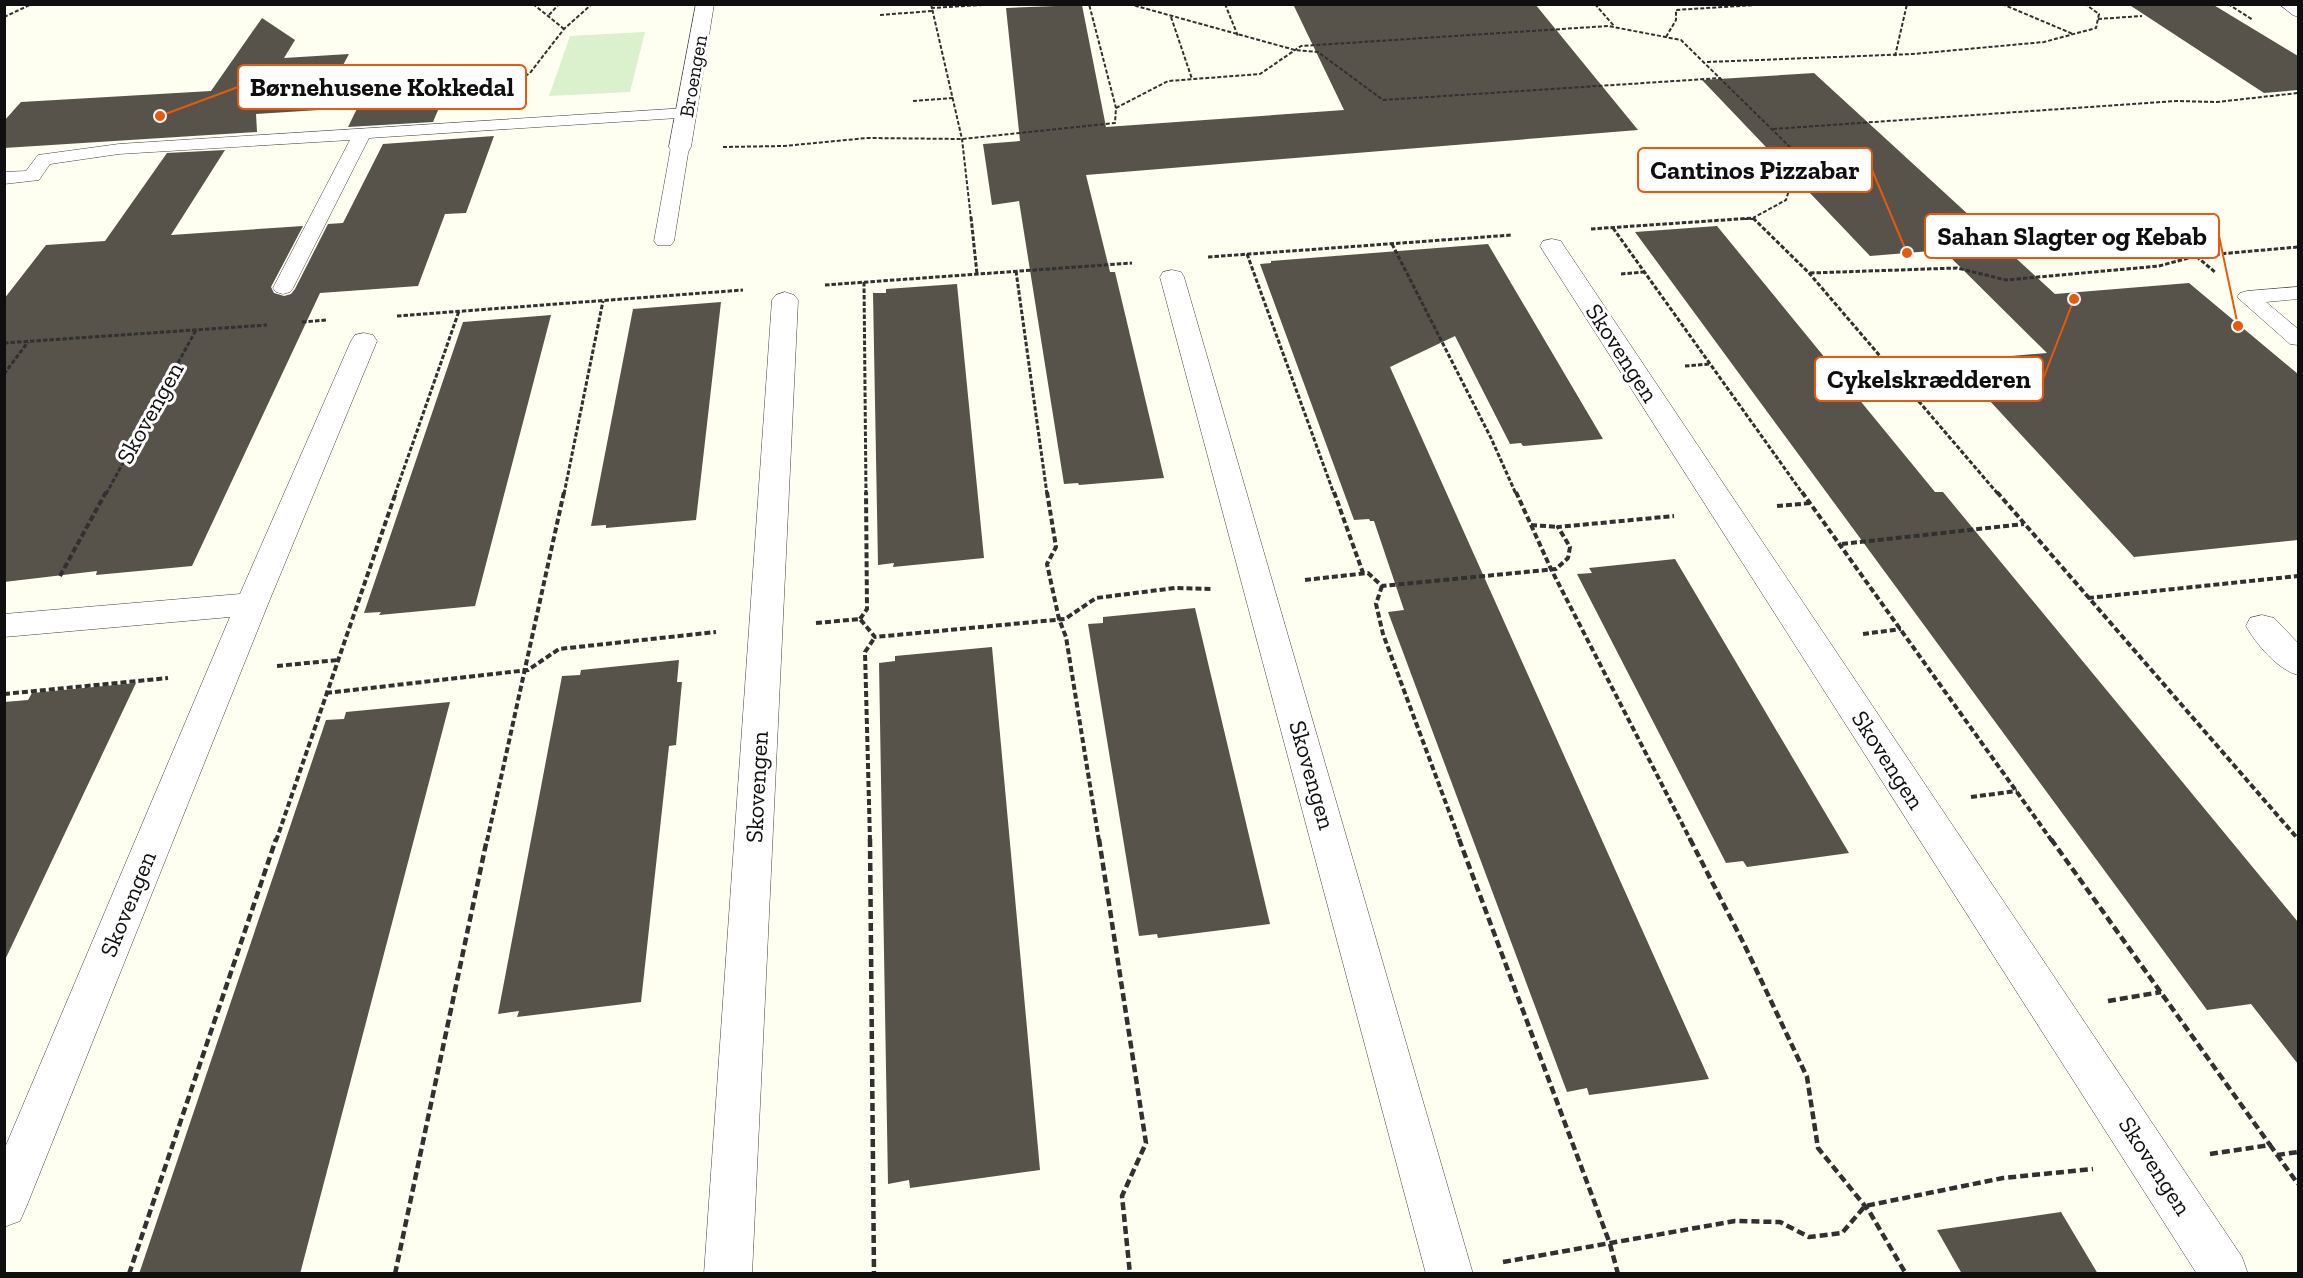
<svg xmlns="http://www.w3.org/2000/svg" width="2303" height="1278" font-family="'Zilla Slab',serif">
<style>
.pitch{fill:#dbf0cc}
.building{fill:#57534b}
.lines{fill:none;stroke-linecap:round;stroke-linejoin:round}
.service-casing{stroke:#424242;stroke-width:1}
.minor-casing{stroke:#424242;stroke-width:1}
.path-far3{stroke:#313131;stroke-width:2;stroke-dasharray:4 2;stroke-linecap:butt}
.path-far2{stroke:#313131;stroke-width:3;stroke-dasharray:4.5 2;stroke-linecap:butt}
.path-far1{stroke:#313131;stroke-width:4;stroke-dasharray:6 3;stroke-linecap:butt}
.path{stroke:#313131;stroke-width:4.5;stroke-dasharray:8 4;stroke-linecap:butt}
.service{fill:#fff;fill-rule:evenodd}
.minor{fill:#fff;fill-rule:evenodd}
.labels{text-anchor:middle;stroke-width:6;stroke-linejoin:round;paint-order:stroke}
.far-street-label{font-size:20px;fill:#0f0f0f;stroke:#fff}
.street-label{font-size:24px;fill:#0f0f0f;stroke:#fff}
.leader{fill:none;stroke:#e8590c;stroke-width:2}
.callout-dot{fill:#e8590c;stroke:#fff;stroke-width:2}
.callout{fill:#fff;stroke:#e8590c;stroke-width:2}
.callout-label{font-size:26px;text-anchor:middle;font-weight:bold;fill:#0f0f0f}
</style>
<rect width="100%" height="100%" fill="#fefff1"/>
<!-- pitch -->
<path class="pitch" d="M645 32 630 92 549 96 570 36Z"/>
<!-- building -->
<g class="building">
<path d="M1293 4H1535L1638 130 1086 175 1110 272H1115L1164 478 1079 485 1078 483 1064 484 1019 201 992 205 983 144 1020 141 1006 8 1082 5 1106 127 1344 110Z"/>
<path d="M2128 4H2212L2298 56V90L2264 93Z"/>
<path d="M262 18 295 40 284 58 349 54 319 110 256 114 257 132 4 148V121L21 102 211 91Z"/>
<path d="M457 65 433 122 348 127 376 70Z"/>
<path d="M1814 73 2055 294 2189 283 2298 374V540L2134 557 1953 361 2047 353 1943 250 1870 256 1702 80Z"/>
<path d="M494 136 466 213 445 214 418 286 320 293 192 566 96 575 97 571 4 582V299L46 245 105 241 167 153 225 150 171 235 303 226 271 287 274 293 284 296 291 294 295 289 328 224 343 223 383 144Z"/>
<path d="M1717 226 1935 492H1943L2298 922V1064L2251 1004 2207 1010 1635 232Z"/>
<path d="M1488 244 1603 439 1523 446 1521 443 1510 444 1455 336 1390 367 1709 1079 1589 1095 1587 1088 1567 1092 1388 612 1404 610 1374 521H1370L1369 519 1354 520 1260 264 1271 263V261Z"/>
<path d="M957 284 984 558 893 567 894 563 878 565 873 293H886V289Z"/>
<path d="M721 302 696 520 606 528V525L591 526 633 309Z"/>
<path d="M551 315 475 606 379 615 381 612 364 613 463 322Z"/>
<path d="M1675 559 1849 853 1747 867 1743 861 1726 863 1577 574 1592 573 1589 568Z"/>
<path d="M1195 608 1270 924 1158 938 1157 934 1139 936 1088 624 1103 623V617Z"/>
<path d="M992 647 1040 1170 910 1188 909 1180 888 1184 879 663 895 661V656Z"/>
<path d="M679 660 677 682H682L676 745 669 746 641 1002 517 1017 519 1011 498 1014 562 676 580 675 581 670Z"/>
<path d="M136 683 4 962V702L28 700 32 693Z"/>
<path d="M450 702 300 1274H139L326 720 344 719 346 712Z"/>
<path d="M2061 1212 2098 1274H1962L1937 1230Z"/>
</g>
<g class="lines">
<!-- service casing -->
<g class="service-casing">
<g id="service">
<path d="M2279 4H2297L2298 17 2293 15Z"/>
<path d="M687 108 693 109 696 113 693 117 369 138 293 288 290 292 283 294 276 292 273 288 350 140 119 154 50 164 39 180 4 184V172L26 171 38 155 119 144Z"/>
<path d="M680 142 686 143 689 147 674 241 671 245H657L654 241 671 147 674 143Z"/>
<path d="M2298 287V299L2266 302 2298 329V345L2290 344 2237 297 2240 293 2247 291Z"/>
</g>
</g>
<!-- minor casing -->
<g class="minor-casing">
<g id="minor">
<path d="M696 4H714L691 147 688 152 680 154 672 152 669 147Z"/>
<path d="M1552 239 1561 241 1564 246 2242 1257 2248 1274H2197L1540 246 1543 241Z"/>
<path d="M1172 270 1181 272 1184 277 1473 1274H1426L1160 277 1163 272Z"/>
<path d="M785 292 794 295 798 300 752 1274H704L772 300 776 295Z"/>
<path d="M364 333 373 335 377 341 268 604 27 1205 20 1221 4 1227V1150L230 617 4 637V614L240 594 351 341 355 335Z"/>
<path d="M2262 615 2274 618 2298 643V675C2278 670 2256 644 2246 626L2250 618Z"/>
</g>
</g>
<!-- path-far3 -->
<g class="path-far3">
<path d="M533 4 564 29"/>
<path d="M931 4 962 139 971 219"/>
<path d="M1129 4 1295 50 1318 52 1383 100 1721 78"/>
<path d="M1225 4 1238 36"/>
<path d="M1595 4 1614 26"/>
<path d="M2002 4 2073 34"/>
<path d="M2228 4 2253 20"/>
<path d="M931 8 998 4"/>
<path d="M549 15 559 4"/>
<path d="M880 15 932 11"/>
<path d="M4 17 32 4"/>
<path d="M1171 17 1192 79"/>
<path d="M2098 19 2142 16"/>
<path d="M1666 37 1676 20V10L1770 4"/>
<path d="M1895 56 1907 4"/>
<path d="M1707 62 1913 54 2044 42 2096 28 2099 14 2085 4"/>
<path d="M510 86 530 73 564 29 592 4"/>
<path d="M913 101 953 98"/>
<path d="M1116 108 1168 81 1260 74 1301 46 1608 26 1681 40 1799 156 1786 200 1753 218"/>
<path d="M1773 129 2176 101 2217 102 2298 93"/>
<path d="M723 147 784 146 867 138 962 139 1115 123 1116 108 1089 4"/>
<path d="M1744 219H1754"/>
</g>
<!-- path-far2 -->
<g class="path-far2">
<path d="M971 217 977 274"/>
<path d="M1613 228 1803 494"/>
<path d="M1591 229 1753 218 1809 273 1998 494"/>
<path d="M1392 244 1491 438 1516 494"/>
<path d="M1247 254 1334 494"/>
<path d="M2196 256 2298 247"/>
<path d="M1208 257 1512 235"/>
<path d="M1016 271 1047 494"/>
<path d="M1810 273 1957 268 2006 280 2159 266 2196 256 2216 273"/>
<path d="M1621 274 1644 272"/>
<path d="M864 282 866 494"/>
<path d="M825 285 1132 263"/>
<path d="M397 316 743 290"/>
<path d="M302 322 327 320"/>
<path d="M4 343 267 325"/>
<path d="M1685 366 1710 364"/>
<path d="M4 374 28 342"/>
<path d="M106 494 196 330"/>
<path d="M395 494 459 311"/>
<path d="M564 494 603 301"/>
</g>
<!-- path-far1 -->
<g class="path-far1">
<path d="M1047 492 1056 547 1047 564 1059 619 1066 637 1099 841"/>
<path d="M1334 492 1363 573"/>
<path d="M1516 492 1551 569 1691 841"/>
<path d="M1802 492 2052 841"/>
<path d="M1997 492 2298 839"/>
<path d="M1777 506 1811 503"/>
<path d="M1531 525 1558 527"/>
<path d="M1842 544 2024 524"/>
<path d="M60 576 106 492"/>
<path d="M1305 580 1368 573 1382 586 1556 569 1568 558 1570 547 1558 527 1674 516"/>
<path d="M1382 586 1376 604 1383 634 1460 841"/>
<path d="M2088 598 2298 576"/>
<path d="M860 619 867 609 866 492"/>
<path d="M816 623 860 619 875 637 1065 619 1096 598 1175 588 1211 589"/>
<path d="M1863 634 1901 629"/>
<path d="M277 666 338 660"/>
<path d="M326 693 528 670 559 649 716 632"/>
<path d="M4 694 168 678"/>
<path d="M1971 797 2017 791"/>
<path d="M276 841 396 492"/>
<path d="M487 841 564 492"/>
<path d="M870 841 865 652 875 637"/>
</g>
<!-- path -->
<g class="path">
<path d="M870 839 874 1274"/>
<path d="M1099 839 1146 1143 1122 1196 1130 1274"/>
<path d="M1459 839 1610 1244 1618 1274"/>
<path d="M1690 839 1744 944 1807 1077 1818 1148 1869 1211 1906 1274"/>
<path d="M2051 839 2270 1145"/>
<path d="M2108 1001 2161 992"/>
<path d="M2210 1154 2270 1145 2298 1184"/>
<path d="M2277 1155 2298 1152"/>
<path d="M1503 1262 1735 1221 1780 1222 1809 1237 1842 1233 1865 1206 2003 1178 2093 1169"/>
<path d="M129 1274 276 839"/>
<path d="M395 1274 487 839"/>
</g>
<!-- service -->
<use href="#service" class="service"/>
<!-- minor -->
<use href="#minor" class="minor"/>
</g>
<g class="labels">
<!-- far-street labels -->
<g class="far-street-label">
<text transform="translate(693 76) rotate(-80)" y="7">Broengen</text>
</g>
<!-- street labels -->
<g class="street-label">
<text transform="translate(1622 353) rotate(57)" y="8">Skovengen</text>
<text transform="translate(150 413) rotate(-61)" y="8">Skovengen</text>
<text transform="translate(1888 760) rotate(57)" y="8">Skovengen</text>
<text transform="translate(1312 775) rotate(74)" y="8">Skovengen</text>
<text transform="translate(757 787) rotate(-87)" y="8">Skovengen</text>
<text transform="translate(128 904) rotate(-68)" y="8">Skovengen</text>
<text transform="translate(2155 1166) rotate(57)" y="8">Skovengen</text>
</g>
</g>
<!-- callouts -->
<path class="leader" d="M160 116L238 87M1907 253L1872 170M2238 326L2219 236M2074 299L2043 379"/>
<g class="callout-dot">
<circle cx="160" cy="116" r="6"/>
<circle cx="1907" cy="253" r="6"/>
<circle cx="2238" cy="326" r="6"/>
<circle cx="2074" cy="299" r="6"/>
</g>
<g class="callout">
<rect x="238" y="65" width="288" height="44" rx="6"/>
<rect x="1638" y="148" width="234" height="44" rx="6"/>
<rect x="1925" y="214" width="294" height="44" rx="6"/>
<rect x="1815" y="357" width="228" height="44" rx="6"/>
</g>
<g class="callout-label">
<text x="382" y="96">Børnehusene Kokkedal</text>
<text x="1755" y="179">Cantinos Pizzabar</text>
<text x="2072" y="245">Sahan Slagter og Kebab</text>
<text x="1929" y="388">Cykelskrædderen</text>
</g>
<!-- border -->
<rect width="2303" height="1278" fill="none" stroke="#0f0f0f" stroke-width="12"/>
</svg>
